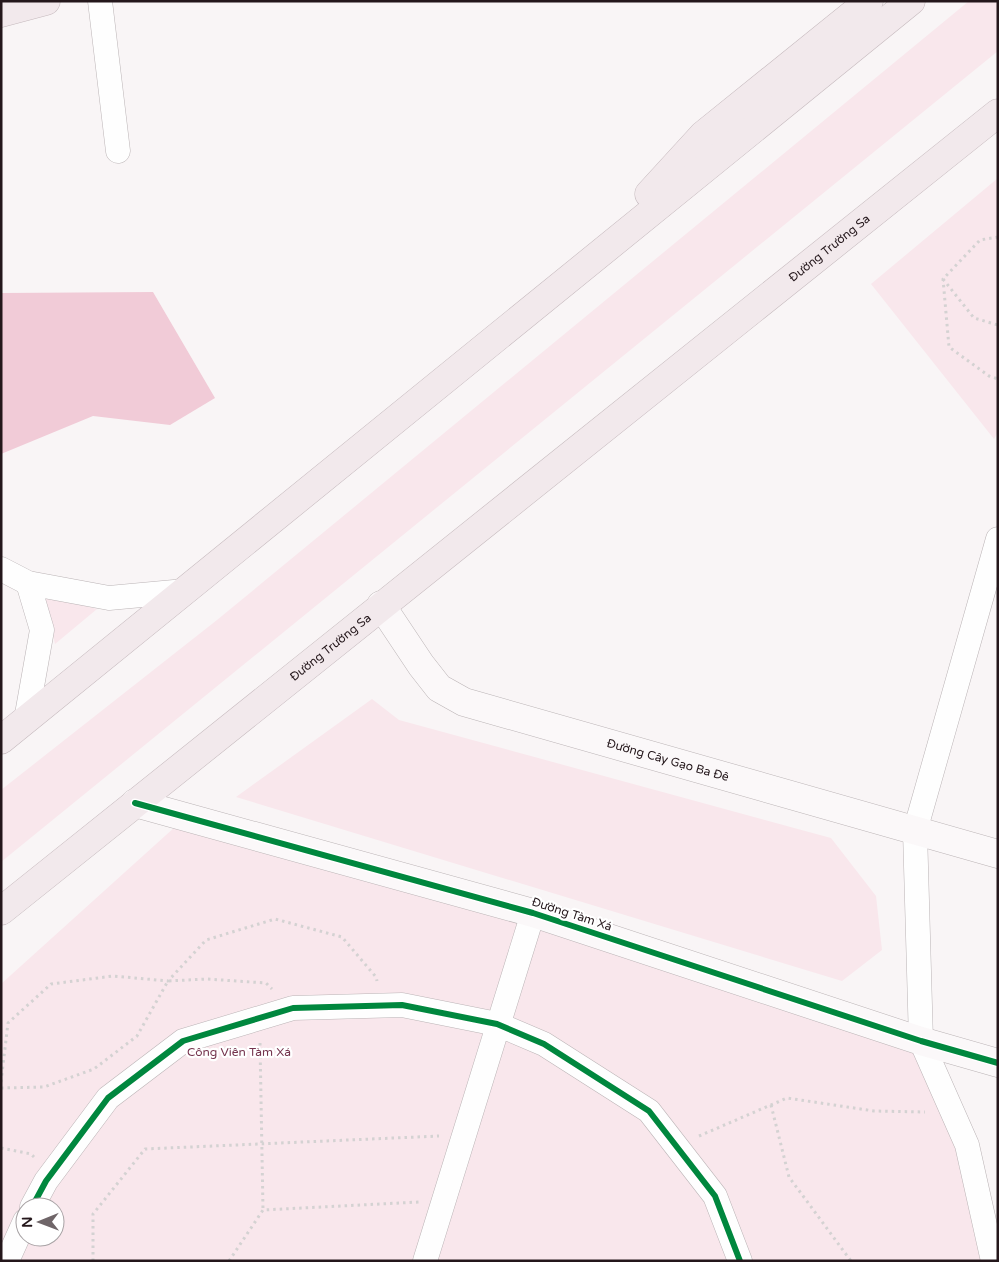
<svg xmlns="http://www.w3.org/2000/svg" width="999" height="1262" viewBox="0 0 999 1262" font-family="'Varela Round',sans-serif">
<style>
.green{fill:#f9e7ec;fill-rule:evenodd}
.water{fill:#f1cbd7}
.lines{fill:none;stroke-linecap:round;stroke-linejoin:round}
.street-casing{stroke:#bbb4b6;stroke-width:25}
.secondary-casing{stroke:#bbb4b6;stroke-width:29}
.highway-casing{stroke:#c5b9bd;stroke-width:29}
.path{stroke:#d4d2d2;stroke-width:3;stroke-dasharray:2.5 4;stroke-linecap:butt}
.street{stroke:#fefefe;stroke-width:24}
.secondary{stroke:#fbf8f9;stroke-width:28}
.highway{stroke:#f2e9ec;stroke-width:28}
.cycleway-casing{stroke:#fff;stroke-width:9}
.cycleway{stroke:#00873e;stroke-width:6}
.labels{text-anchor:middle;stroke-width:4.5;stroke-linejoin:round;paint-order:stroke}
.street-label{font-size:12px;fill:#24171b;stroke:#fff}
.park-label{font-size:12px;fill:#74334d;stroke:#fff}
</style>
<rect width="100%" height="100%" fill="#f9f5f6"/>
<path class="green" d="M969,1H998V51L1,862V790L217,620Z
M998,178V432L994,439L871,284Z
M43,595L97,609L55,644Z
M372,699L399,720L831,838L876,896L882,950L842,981L236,797Z
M186,817L921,1041L967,1145L992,1261H1V984ZM25,1207H55V1237H25Z"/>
<path class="water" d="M153,292L215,398L170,425L93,416L1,454V293Z"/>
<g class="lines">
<g class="street-casing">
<path id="street" d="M100,1L118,151
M1,569L28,583L109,598L185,591
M26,720L42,630L28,583
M32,1207L46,1181L108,1098L183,1041L293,1008L402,1005L497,1024L544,1044L649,1111L715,1196L740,1261
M7,1261L25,1221
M425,1261L533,913
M993,1261L967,1145L921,1041L915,831L998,539"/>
</g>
<g class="secondary-casing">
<g id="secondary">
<path id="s1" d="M381,605L421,665L439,688L464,702L998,854"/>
<path d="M135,803L533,913L921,1041L998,1063"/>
</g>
</g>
<g class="highway-casing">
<g id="highway">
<path d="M1,13L46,1"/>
<path d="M649,194L703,135L869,1"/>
<path d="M1,740L911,1"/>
<path id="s2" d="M1,911L998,113"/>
</g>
</g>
<path class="path" d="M998,237L980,240L943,279L949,347L989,376L998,379
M943,279L974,318L998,325
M260,1043L263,1210
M1,1082L8,1023L51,984L113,976L168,981L206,940L275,919L342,937L376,977L377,981
M1,1088L44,1087L94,1069L137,1036L168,981L207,979L266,983L272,989
M771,1105L789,1177L851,1261
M699,1136L787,1098L874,1111L925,1112
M1,1148L31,1154L34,1157
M93,1261V1214L145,1149L439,1136
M229,1261L263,1210L419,1202"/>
<use href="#street" class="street"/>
<use href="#secondary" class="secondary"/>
<use href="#highway" class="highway"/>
<g class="cycleway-casing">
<path id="cycleway" d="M135,803L533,913L921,1041L998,1063
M32,1207L46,1181L108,1098L183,1041L293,1008L402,1005L497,1024L544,1044L649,1111L715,1196L740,1261"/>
</g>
<use href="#cycleway" class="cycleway"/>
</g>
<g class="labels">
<g class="street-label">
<text dy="4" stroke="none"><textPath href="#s2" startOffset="1061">Đường Trường Sa</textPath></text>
<text dy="4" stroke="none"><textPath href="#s2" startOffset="422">Đường Trường Sa</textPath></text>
<text dy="4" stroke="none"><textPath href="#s1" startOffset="342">Đường Cây Gạo Ba Đê</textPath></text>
<text transform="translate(572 914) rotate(18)" y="4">Đường Tàm Xá</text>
</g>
<g class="park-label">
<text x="239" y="1056">Công Viên Tàm Xá</text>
</g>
</g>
<rect width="999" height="1262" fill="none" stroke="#24171b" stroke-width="5"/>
<g transform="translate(40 1222) rotate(269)"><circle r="24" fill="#ffffff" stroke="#a7a2a4"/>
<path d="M0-4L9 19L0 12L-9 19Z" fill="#6f6568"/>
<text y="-8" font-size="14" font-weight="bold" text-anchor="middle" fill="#24171b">N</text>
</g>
</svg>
